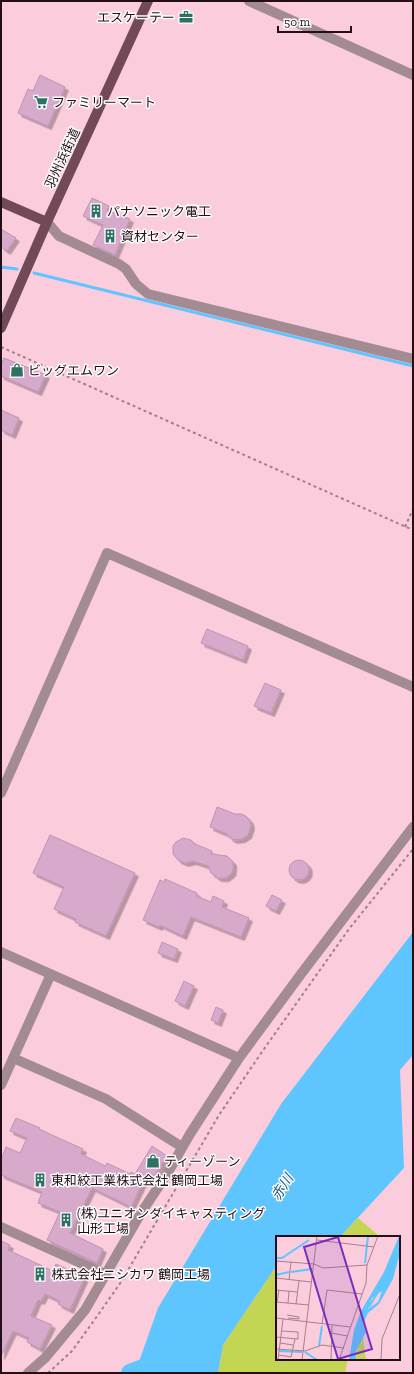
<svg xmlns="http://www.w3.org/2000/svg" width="414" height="1374" viewBox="0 0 414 1374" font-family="'Zilla Slab','Noto Sans JP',serif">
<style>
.green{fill:#c4d553}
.water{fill:#5ec5ff}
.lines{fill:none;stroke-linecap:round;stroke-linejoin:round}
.stream{stroke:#5ec5ff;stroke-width:3}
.river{stroke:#5ec5ff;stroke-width:18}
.building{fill:#d7aacb;stroke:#be92b3;filter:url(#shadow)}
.path{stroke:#a27f8b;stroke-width:2;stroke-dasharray:3 3;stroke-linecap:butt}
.minor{stroke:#a38b93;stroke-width:10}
.major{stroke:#724958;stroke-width:10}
.labels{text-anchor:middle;stroke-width:3;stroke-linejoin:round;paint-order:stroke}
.poi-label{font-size:13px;fill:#230f17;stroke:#fcfcfc;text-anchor:start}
.street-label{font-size:13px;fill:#230f17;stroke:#fcfcfc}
.water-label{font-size:14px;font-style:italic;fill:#265c7a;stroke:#fcfcfc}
.inset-river{fill:none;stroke:#5ec5ff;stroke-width:2}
.inset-road{fill:none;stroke:#a5818d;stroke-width:1}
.view{fill:#7b2cbf;fill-opacity:0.15;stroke:#7b2cbf;stroke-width:2}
.inset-edge{fill:none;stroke:#230f17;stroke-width:2}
</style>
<defs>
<filter id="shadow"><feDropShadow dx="3.5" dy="3.5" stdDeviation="0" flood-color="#0004"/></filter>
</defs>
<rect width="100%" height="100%" fill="#fbcddc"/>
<path class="green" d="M358,1218L377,1234V1237H340Z
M277,1265V1359H348L345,1373H218L223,1345Z"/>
<path class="water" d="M413,932V1055L400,1070L404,1168L340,1237H277V1265L223,1345L218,1373H135L158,1308L281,1104Z"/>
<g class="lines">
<path class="stream" d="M1,267L17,269
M34,273L413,366"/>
<path class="river" d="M130,1373L159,1362"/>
</g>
<path class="building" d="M40,75L65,87L48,126L18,113L28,89L33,91Z
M92,198L109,206L107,210L130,219L115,255L93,245L103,225L83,216Z
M1,229L16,238L7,251L1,247Z
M4,358L46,375L38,392L1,376V365Z
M1,410L19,418L12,435L1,430Z
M207,629L248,646L243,660L201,643Z
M265,683L281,690L271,713L254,706Z
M217,807L235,814H242L247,817L250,821L251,826L248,835L242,839L234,840L230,838L227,834L210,827Z
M50,835L135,873L106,936L75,922L76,919L54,909L64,887L33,873Z
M183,838L191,840L195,844L212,851L211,854L227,856L233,862V869L232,873L226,878H218L211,873L208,866L193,861L185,863L178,860L173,854V846L176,842Z
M289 870a10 10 0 1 1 20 0a10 10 0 1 1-20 0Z
M165,879L197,893L196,896L211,902L213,896L224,901L222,907L249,918L241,937L191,917L183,936L160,925L159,927L143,920L160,880L164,882Z
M272,895L282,900L276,911L266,906Z
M162,942L178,949L174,959L158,953Z
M184,981L194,986L185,1006L175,1001Z
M216,1007L223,1010L218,1023L211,1020Z
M16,1118L40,1128L39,1129L83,1149L81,1154L105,1166L107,1163L130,1174L131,1172L135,1174L152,1146L167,1156L154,1176L148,1172L131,1207L92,1188L70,1233L103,1249L97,1263L47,1240L60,1212L38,1203L42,1192L1,1175V1160L6,1147L20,1153L27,1138L10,1131Z
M1,1241L10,1245L8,1250L53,1271L56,1264L85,1277L70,1310L58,1304L60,1301L45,1294L41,1301L38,1300L31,1316L52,1325L40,1349L27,1342L29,1338L13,1331L1,1356Z"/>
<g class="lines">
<path class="path" d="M1,347L413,530
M405,527L413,509
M48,1373L72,1351L93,1322L121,1282L219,1115L264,1049L349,929L413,849"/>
<path class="minor" d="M249,1L413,75
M47,222L59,236L119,264L126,269L136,284L148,294L413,359
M1,793L107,553L413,687
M1,952L239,1058
M13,1058L106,1099L182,1147
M1,1085L51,974
M1,1227L105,1274
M28,1373L45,1358L85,1310L141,1213L167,1174L190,1134L239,1058L301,974L413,827"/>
<path class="major" d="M1,202L47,222
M1,328L47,222L148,1"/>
</g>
<defs>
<g id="office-bare" transform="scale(1.08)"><path d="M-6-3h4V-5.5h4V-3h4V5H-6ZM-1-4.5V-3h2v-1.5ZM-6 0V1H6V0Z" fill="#2e7162" stroke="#fcfcfc" stroke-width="2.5" paint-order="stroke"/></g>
<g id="supermarket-bare" transform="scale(1.08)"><path d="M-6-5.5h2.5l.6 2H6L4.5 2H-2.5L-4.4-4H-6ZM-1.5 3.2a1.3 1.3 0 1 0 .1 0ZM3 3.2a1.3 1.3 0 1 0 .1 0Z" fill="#2e7162" stroke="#fcfcfc" stroke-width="2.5" paint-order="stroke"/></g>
<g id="building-bare" transform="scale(1.08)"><path d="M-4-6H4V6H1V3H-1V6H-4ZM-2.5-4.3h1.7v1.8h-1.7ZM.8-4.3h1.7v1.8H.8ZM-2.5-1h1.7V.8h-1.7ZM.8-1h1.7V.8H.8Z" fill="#2e7162" stroke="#fcfcfc" stroke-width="2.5" paint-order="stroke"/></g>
<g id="shop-bare" transform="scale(1.08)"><path d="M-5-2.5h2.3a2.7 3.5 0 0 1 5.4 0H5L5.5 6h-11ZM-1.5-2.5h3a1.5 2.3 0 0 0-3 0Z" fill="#2e7162" stroke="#fcfcfc" stroke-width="2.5" paint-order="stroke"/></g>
</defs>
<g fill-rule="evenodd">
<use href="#office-bare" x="186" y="17"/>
<use href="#supermarket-bare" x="41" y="102"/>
<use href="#building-bare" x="96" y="211"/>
<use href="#building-bare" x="110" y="236"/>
<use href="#shop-bare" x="17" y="370"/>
<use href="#shop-bare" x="153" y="1161"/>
<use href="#building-bare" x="40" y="1180"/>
<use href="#building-bare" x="66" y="1220"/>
<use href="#building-bare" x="40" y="1274"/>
</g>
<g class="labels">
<g class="poi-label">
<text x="175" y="22" text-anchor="end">エスケーテー</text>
<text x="52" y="107">ファミリーマート</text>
<text x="107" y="216">パナソニック電工</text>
<text x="121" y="241">資材センター</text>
<text x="28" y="375">ビッグエムワン</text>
<text x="164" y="1166">ティーゾーン</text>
<text x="51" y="1185">東和絞工業株式会社 鶴岡工場</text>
<text x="77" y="1218">(株)ユニオンダイキャスティング<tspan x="77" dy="15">山形工場</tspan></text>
<text x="51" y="1279">株式会社ニシカワ 鶴岡工場</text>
</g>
<g class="street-label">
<text transform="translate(62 158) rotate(-65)" y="5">羽州浜街道</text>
</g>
<g class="water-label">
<text transform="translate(282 1187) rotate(-58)" y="5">赤川</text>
</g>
</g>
<g transform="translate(276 1236)">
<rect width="124" height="124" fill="#fbcddc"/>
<path d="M87,101L90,124H80L82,107Z" fill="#c4d553"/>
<path d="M123,0L124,17L117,43L103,68L92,77L87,88L90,96L80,115V124H73L78,94L85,75L108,36ZM106,55L102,66L92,73L96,62Z" fill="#5ec5ff" fill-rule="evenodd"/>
<path class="inset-river" d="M0,22H6L33,4M89,27L92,0M15,36L36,33M0,39L13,36M93,71L102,56M43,110L46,90M3,115L26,116M29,116L41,124"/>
<path class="inset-road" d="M41,4L98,11M0,25L38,28M38,28L47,32L91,29M0,42L35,46M13,44L15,26M0,54L21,56M0,66L33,69M1,66L3,54M12,67L13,55M20,68L23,45M11,79L23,81V83L12,82M0,82L74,91M46,88L51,54L86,58M55,97L71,100M0,101L22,103V96L6,95M4,107L17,109M0,113L29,115L46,109L68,112M3,119L15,121L19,103M2,124L7,83M26,124L41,0M55,124L56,89M63,124L90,47L91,29L102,0M105,124L106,103L124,58"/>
<path class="view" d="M62,1L96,113L62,123L28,11Z"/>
<rect width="124" height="124" class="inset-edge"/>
</g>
<rect width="414" height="1374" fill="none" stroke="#230f17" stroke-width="4"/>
<path d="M278 26v6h73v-6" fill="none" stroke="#230f17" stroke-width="2"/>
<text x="284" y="26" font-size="12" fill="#230f17" stroke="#fcfcfc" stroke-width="3" paint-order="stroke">50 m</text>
</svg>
